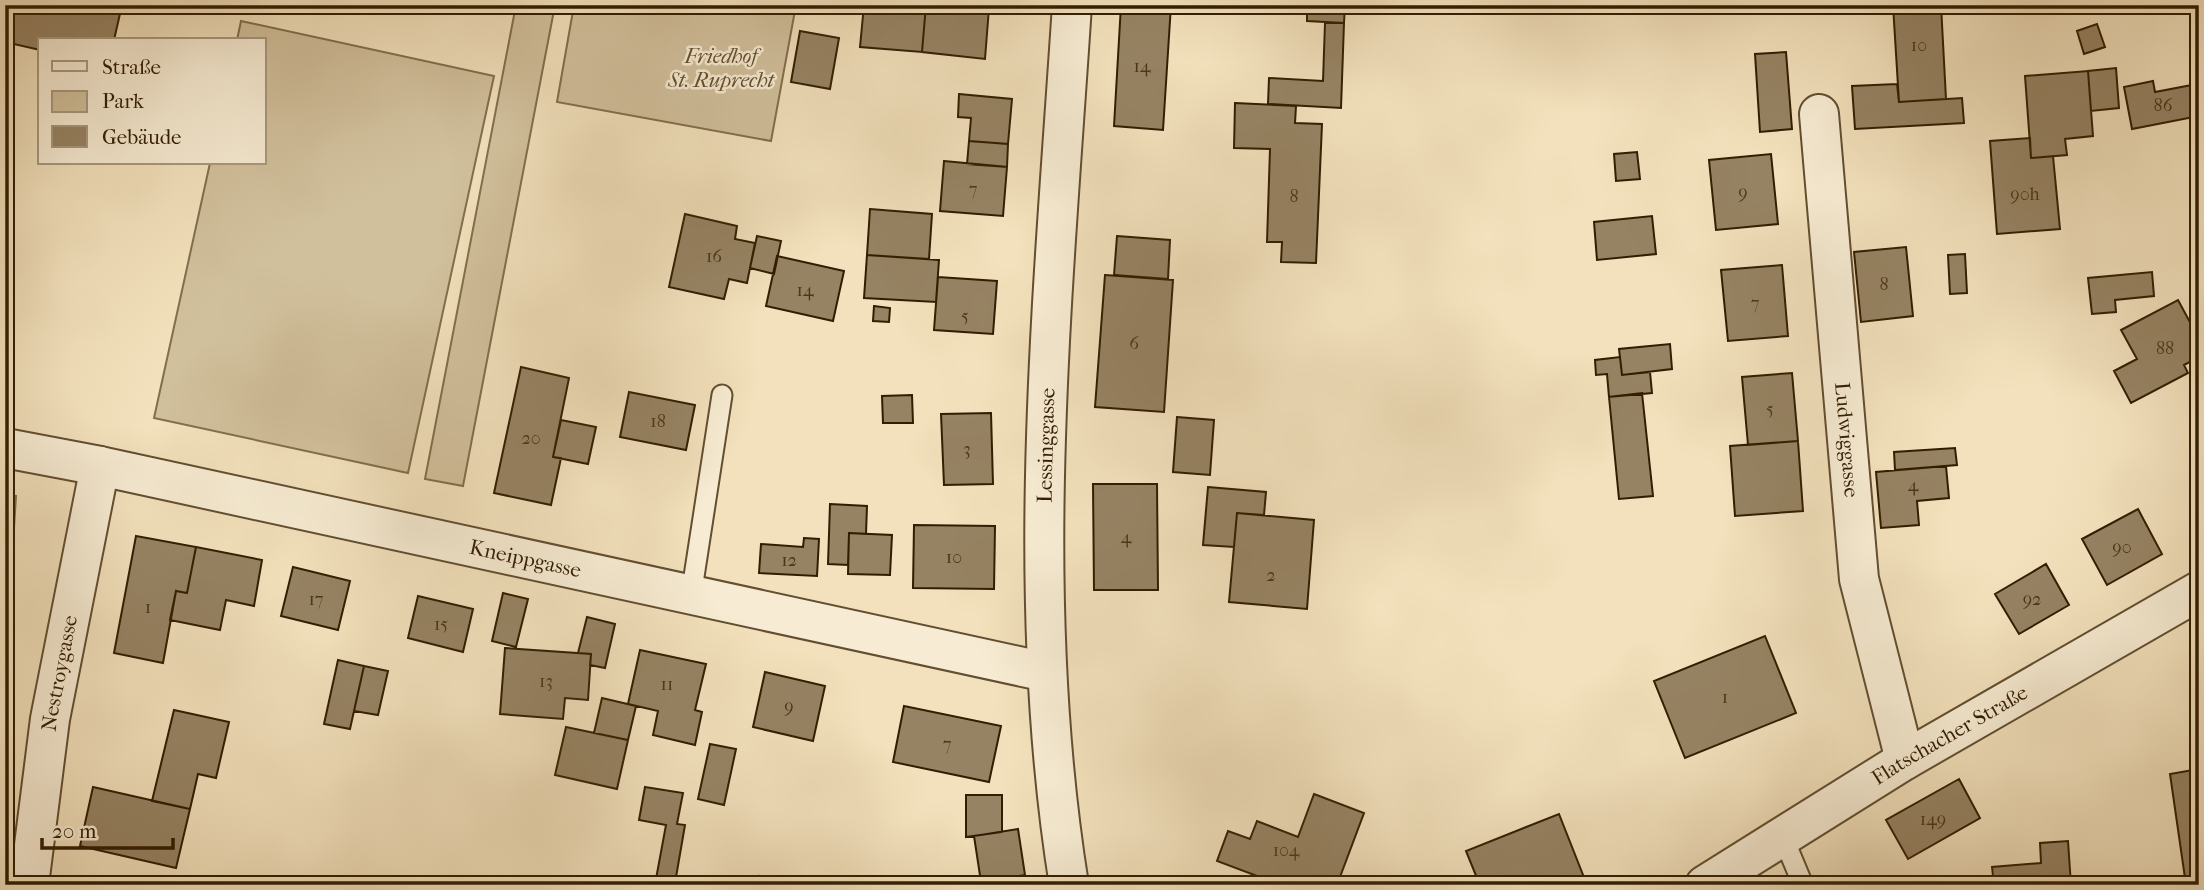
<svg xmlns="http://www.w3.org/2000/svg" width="2204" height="890" viewBox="0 0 2204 890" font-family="'IM FELL French Canon',serif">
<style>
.green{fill:#d1c09c;stroke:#826e4f;stroke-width:2}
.building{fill:#968363;stroke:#321d02;stroke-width:2}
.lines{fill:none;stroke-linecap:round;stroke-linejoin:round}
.service-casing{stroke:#624e30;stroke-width:23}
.minor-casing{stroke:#624e30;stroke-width:42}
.tertiary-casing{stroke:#624e30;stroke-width:42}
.service{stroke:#f7ecd3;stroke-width:19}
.minor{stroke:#f7ecd3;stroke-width:38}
.tertiary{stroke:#f7ecd3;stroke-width:38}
.labels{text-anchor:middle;stroke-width:5;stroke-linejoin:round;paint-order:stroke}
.number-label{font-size:18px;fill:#4b361a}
.park-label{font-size:21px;font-style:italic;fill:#624e30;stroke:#f7ecd3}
.street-label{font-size:21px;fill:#321d02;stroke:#f7ecd3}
</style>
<rect width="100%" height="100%" fill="#f2e1bc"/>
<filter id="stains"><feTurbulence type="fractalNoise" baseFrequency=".00286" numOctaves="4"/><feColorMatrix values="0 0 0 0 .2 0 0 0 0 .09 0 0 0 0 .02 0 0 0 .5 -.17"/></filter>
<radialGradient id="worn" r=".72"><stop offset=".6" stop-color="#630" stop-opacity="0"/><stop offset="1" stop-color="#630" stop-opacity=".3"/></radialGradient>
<path class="green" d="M516,5H555L463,486L425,479Z
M574,5H796L771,141L557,102Z
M241,21L494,76L408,473L154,418L210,163H264V40H237Z
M5,495L16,496L5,671Z"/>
<path class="building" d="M5,5H122L114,40H40V50L5,42Z
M864,5H926L922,52L860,47Z
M926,5L989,8L985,59L922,52Z
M1121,5H1171L1163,130L1114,126Z
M1307,5H1345L1344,23L1307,21Z
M1893,5H1941L1946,99L1899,102Z
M1325,23H1344L1341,108L1268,104L1269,78L1323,81Z
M2097,24L2105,47L2084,54L2077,31Z
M800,31L839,38L830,89L791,82Z
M1786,52L1792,129L1760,132L1755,54Z
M2116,68L2119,108L2091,111L2088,71Z
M2088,71L2093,136L2065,139L2067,155L2031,158L2025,76Z
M2153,81L2155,92L2197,84L2199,116L2132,129L2124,87Z
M1897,84L1899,102L1962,98L1964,123L1855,129L1852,86Z
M959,94L1012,99L1008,144L969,141L971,118L958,117Z
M1235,103L1296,106L1295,123L1322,124L1316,263L1281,262L1282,242H1267L1270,149L1234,148Z
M2030,138L2031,158L2053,156L2060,229L1997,234L1990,141Z
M969,141L1008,144L1007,167L967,164Z
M1637,152L1640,179L1616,181L1614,154Z
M1771,154L1778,224L1716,230L1709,160Z
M944,161L1007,167L1003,216L940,211Z
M870,209L932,214L929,259L867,255Z
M685,214L737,226L735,239L755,243L747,283L729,279L724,299L669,287Z
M1652,216L1656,254L1597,260L1594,222Z
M757,236L781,241L774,274L750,268Z
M1117,236L1170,240L1168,279L1114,275Z
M1906,247L1913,316L1861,322L1854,252Z
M1965,254L1967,293L1950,294L1948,255Z
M867,255L939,260L936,302L864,298Z
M777,256L844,271L833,321L766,306Z
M1782,265L1788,336L1728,341L1721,270Z
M2152,272L2154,296L2115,300L2116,312L2092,314L2088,278Z
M1105,275L1173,280L1164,412L1095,407Z
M938,277L997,281L993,334L934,330Z
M2178,300L2199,339V357L2184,365L2188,373L2131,403L2114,371L2137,359L2121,330Z
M874,306L890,308L889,322L873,321Z
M1670,344L1672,369L1622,375L1619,349Z
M1620,357L1622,375L1650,372L1652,393L1609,397L1607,374L1596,375L1595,360Z
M521,367L569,378L553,457L561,458L551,505L494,493Z
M1792,373L1798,441L1748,445L1742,377Z
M629,392L695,405L686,450L620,437Z
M1642,393L1653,496L1619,499L1609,397Z
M912,395L913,423H883L882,396Z
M991,413L993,484L944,485L941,414Z
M1177,417L1214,420L1210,475L1173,472Z
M561,420L596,427L588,464L553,457Z
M1798,441L1803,511L1735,516L1730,446Z
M1955,448L1957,465L1895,470L1894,452Z
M1946,466L1949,498L1917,501L1919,525L1881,528L1876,472Z
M1093,484H1157L1158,590H1094Z
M1208,487L1266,492L1264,515L1237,513L1234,547L1203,545Z
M830,504L867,506L866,534L849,533L848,565L828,564Z
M2138,509L2162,554L2107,585L2082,539Z
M1237,513L1314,520L1307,609L1229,602Z
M914,525L995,526L994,589L913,588Z
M849,533L892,535L890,575L848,574Z
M136,536L196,547L187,593L176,591L163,663L114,653Z
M804,538L819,539L817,576L759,573L761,544L803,547Z
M196,547L262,560L254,606L226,600L220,630L170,620L176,591L187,593Z
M2046,564L2069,605L2019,634L1995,594Z
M293,567L350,581L338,630L281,616Z
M503,593L528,599L516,647L492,641Z
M418,596L473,609L463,652L408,638Z
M587,617L615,624L605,668L590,665L591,654L578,653Z
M1765,636L1796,713L1685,758L1654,681Z
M505,648L591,654L588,700L565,698L563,719L500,714Z
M640,650L706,664L695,710L702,712L695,745L653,735L658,711L628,704Z
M338,660L364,666L350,729L324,724Z
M364,666L388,671L378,715L354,711Z
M765,672L825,686L813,741L753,727Z
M602,698L636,706L628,740L594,733Z
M904,706L1001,726L989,782L893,762Z
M174,710L229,722L216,778L198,774L190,809L152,801Z
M566,727L628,740L617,789L555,775Z
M710,744L736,749L724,805L698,799Z
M2199,769V885H2186L2170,774Z
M1959,779L1980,818L1908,859L1886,820Z
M93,787L190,809L176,868L80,846Z
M645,787L683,793L677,824L685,825L675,883L656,879L666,825L639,820Z
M1314,794L1364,813L1340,877L1321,885H1281L1217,861L1228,831L1250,839L1257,821L1298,837Z
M966,795H1002V832L966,837Z
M1559,814L1587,885H1474L1479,883L1466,851Z
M1018,829L1025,875L981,882L974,836Z
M2068,841L2071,885H1994L1992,867L2041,863L2040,843Z
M759,876L761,885H735V881Z
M115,881L163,885H114Z"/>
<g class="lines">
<g class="service-casing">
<path id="service" d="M691,596L722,395
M1783,837L1803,885"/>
</g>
<g class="minor-casing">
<g id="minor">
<path id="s1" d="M1819,114L1859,579L1905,760"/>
<path id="s2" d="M5,448L100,466L1046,672"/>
<path id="s3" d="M29,885L50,719L100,466"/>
<path id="s4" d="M1069,885C1022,594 1053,297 1072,5"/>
</g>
</g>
<g class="tertiary-casing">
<g id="tertiary">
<path id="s5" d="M1705,885L1905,760L2199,591"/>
</g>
</g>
<use href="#service" class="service"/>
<use href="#minor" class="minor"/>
<use href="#tertiary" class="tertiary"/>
</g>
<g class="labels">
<g class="number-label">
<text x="1919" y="51">10</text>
<text x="1142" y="72">14</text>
<text x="2163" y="111">86</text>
<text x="973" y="195">7</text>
<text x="1743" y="198">9</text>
<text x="2025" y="200">90h</text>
<text x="1294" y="202">8</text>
<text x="714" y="262">16</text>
<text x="1884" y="290">8</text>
<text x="805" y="296">14</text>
<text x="1755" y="309">7</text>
<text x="965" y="322">5</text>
<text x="1134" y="349">6</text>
<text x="2165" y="354">88</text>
<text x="1770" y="415">5</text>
<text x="658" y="427">18</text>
<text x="531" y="444">20</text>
<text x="967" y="455">3</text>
<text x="1913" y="491">4</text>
<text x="1126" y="543">4</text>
<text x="2122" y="553">90</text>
<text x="954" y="563">10</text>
<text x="789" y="566">12</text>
<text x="1271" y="581">2</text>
<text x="316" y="605">17</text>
<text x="2032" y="605">92</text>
<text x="148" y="613">1</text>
<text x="441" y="630">15</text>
<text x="546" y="687">13</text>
<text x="667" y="690">11</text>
<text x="1725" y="703">1</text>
<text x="789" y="712">9</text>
<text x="947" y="750">7</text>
<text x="1933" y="825">149</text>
<text x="1286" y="856">104</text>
</g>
<g class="park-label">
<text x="721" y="63">Friedhof<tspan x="721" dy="24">St. Ruprecht</tspan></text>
</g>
<g class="street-label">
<text dy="7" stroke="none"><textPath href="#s1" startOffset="327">Ludwiggasse</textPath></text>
<text dy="7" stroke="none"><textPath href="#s4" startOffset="441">Lessinggasse</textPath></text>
<text dy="7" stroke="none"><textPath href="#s2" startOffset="532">Kneippgasse</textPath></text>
<text dy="7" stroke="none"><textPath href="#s3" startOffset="214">Nestroygasse</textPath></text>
<text dy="7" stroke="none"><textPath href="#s5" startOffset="287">Flatschacher Straße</textPath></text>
</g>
</g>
<rect width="2204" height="890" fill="none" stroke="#f2e1bc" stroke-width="28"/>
<rect x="7" y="7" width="2190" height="876" fill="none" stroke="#321d02" stroke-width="3.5"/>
<rect x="14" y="14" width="2176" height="862" fill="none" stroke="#321d02" stroke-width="2"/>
<rect x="38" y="38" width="228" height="126" fill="#f7ecd3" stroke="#a8997f" stroke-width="2"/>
<rect x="52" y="61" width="35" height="10" fill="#f7ecd3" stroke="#a8997f" stroke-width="2"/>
<text x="102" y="74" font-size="21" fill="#321d02">Straße</text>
<rect x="52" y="91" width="35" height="21" fill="#d1c09c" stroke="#a8997f" stroke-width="2"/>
<text x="102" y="108" font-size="21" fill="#321d02">Park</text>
<rect x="52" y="126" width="35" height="21" fill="#968363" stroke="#a8997f" stroke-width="2"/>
<text x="102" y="144" font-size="21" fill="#321d02">Gebäude</text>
<path d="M42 838v10h131v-10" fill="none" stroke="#321d02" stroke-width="3.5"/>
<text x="52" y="838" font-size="21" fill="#321d02" stroke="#f7ecd3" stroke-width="5" paint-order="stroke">20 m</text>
<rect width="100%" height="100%" filter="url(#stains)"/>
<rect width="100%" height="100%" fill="url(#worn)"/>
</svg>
